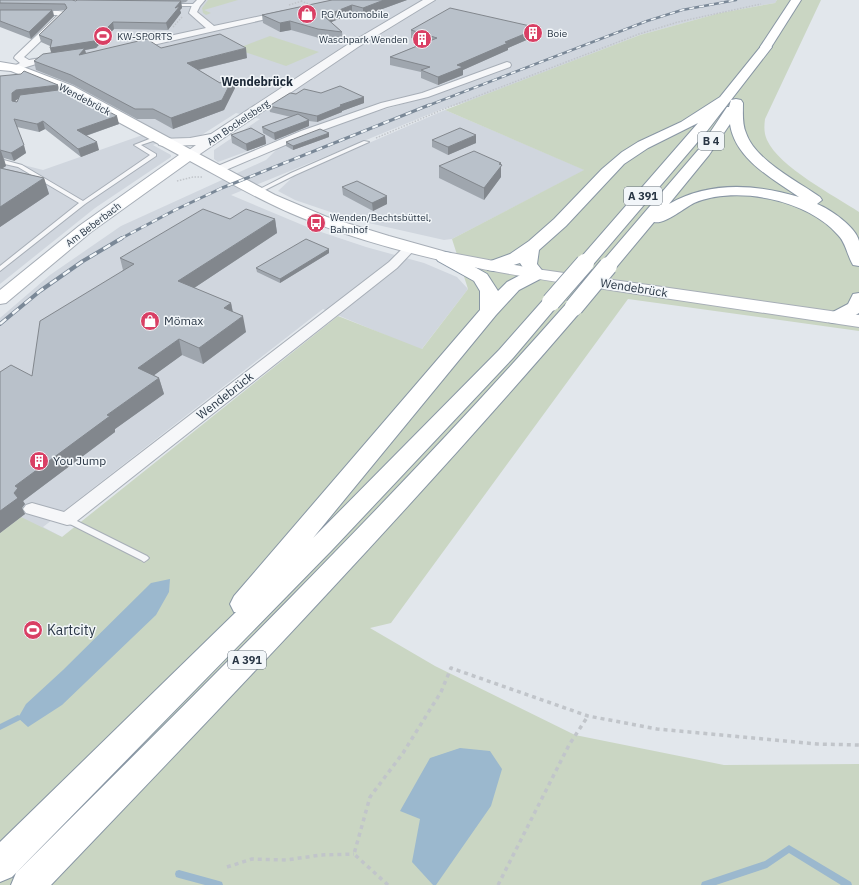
<svg xmlns="http://www.w3.org/2000/svg" width="859" height="885" viewBox="0 0 859 885" font-family="'IBM Plex Sans',sans-serif">
<style>
.built{fill:#d0d6de}
.green{fill:#cad6c3}
.water{fill:#9bb8ce}
.lines{fill:none;stroke-linecap:round;stroke-linejoin:round}
.stream{fill:#9bb8ce;fill-rule:evenodd}
.service-casing{stroke:#a7aeb7;stroke-width:2}
.minor-casing{stroke:#a7aeb7;stroke-width:2}
.tertiary-casing{stroke:#a7aeb7;stroke-width:2}
.secondary-casing{stroke:#a7aeb7;stroke-width:2}
.trunk-casing{stroke:#8896a4;stroke-width:2}
.motorway-casing{stroke:#8896a4;stroke-width:2}
.path-far1{stroke:#c1c5ca;stroke-width:1.5;stroke-dasharray:1.5 1.5;stroke-linecap:butt}
.path{stroke:#c1c5ca;stroke-width:3.5;stroke-dasharray:4 4;stroke-linecap:butt}
.service{fill:#f6f7f9;fill-rule:evenodd}
.minor{fill:#f6f7f9;fill-rule:evenodd}
.tertiary{fill:#f6f7f9;fill-rule:evenodd}
.secondary{fill:#fff;fill-rule:evenodd}
.trunk{fill:#fff;fill-rule:evenodd}
.motorway{fill:#fff;fill-rule:evenodd}
.rail-far2-casing{stroke:#7a8897;stroke-width:2.5}
.rail-far1-casing{stroke:#7a8897;stroke-width:3}
.rail-casing{stroke:#7a8897;stroke-width:4}
.rail-far2{stroke:#f2f6f9;stroke-width:1.5;stroke-dasharray:5;stroke-linecap:butt}
.rail-far1{stroke:#f2f6f9;stroke-width:2;stroke-dasharray:6;stroke-linecap:butt}
.rail{stroke:#f2f6f9;stroke-width:2.5;stroke-dasharray:8;stroke-linecap:butt}
.motorway-bridge-casing{stroke:#8896a4;stroke-width:20;stroke-linecap:butt}
.motorway-bridge{stroke:#fff;stroke-width:18}
.wall{fill:#9fa6ae;fill-rule:evenodd}
.shaded-wall{fill:#82878d}
.building{fill:#b9c1ca;stroke:#82878d}
.labels{text-anchor:middle;stroke-width:3;stroke-linejoin:round;paint-order:stroke}
.far-poi-label{font-size:10px;fill:#293645;stroke:#f2f6f9;text-anchor:start}
.far-street-label{font-size:10px;fill:#293645;stroke:#f2f6f9}
.shield{fill:#f2f6f9;stroke:#65707b;stroke-width:1}
.shield-label{font-size:11px;font-weight:bold;fill:#293645}
.far-quarter-label{font-size:12px;font-weight:bold;fill:#1b2736;stroke:#f2f6f9}
.street-label{font-size:12px;fill:#293645;stroke:#f2f6f9}
.poi-label{font-size:12px;fill:#293645;stroke:#f2f6f9;text-anchor:start}
.near-poi-label{font-size:14px;fill:#293645;stroke:#f2f6f9;text-anchor:start}
</style>
<rect width="100%" height="100%" fill="#e2e7ec"/>
<path class="built" d="M126,0H777L775,3L720,13L640,35L473,100L442,109L231,195L312,229L366,247L424,263L457,277L468,289L421,350L323,309L43,527L62,537L0,690V318L50,275L121,226L266,160L278,148L327,126L420,99L400,98L374,105L218,162L214,159V150L260,119L236,113L200,136L191,139H169L153,145L171,155V157L95,208L0,284V159L43,170L154,131L17,64L32,58L70,54Z
M445,110L585,170L452,239L444,240L351,219L295,200L278,191L295,175Z"/>
<path class="green" d="M208,0H238L204,10L211,13L206,15L203,13L202,8Z
M777,0H821L765,119C764,127 764,133 767,140C779,167 835,196 859,212V331L628,299L391,623L370,628L435,666L575,735L724,765L859,764V885H0V533L21,517L62,537L338,316L422,349L468,289L452,239L584,170L445,110L640,35L720,13L775,3Z
M270,36L319,52L286,66L236,49Z"/>
<path class="water" d="M170,579L169,592L156,615L62,705L28,727L18,718L26,704L63,670L151,583Z
M460,748L490,751L502,769L491,806L436,885H433L412,862L420,819L400,811L430,758Z"/>
<g class="lines">
<path class="stream" d="M18,715L20,716L21,718L20,720L0,730V724Z
M789,845L851,882L852,885H841L789,853L767,868L716,885H701L702,882L765,861Z
M179,870L219,881L222,882L223,885H205L179,878L176,877L175,874L176,871Z"/>
<g class="service-casing">
<path id="service" d="M171,4H196L198,5L196,6H172Z
M149,33L170,34L176,38L174,39L169,36L148,35Z
M157,136L160,138L159,139L141,145L156,154V156L85,204L0,271V266L79,203L18,167L0,163V159L22,165L83,201L150,155L134,145Z
M364,141L369,142L295,175L259,193L254,192L291,173Z
M67,516L147,556L149,558L147,560L144,562L141,560L64,521L63,519L64,517Z"/>
</g>
<g class="minor-casing">
<path id="minor" d="M197,0H205L200,6L197,12L214,26L284,11L288,13L284,15L131,50L128,49L127,47L128,45L206,28L189,13L192,5Z
M0,11H58L67,12V16L24,57L29,60L55,56L58,57L59,59L58,61L36,64L17,70H11L10,68L20,63L14,58L15,56L58,15H0Z
M507,62L510,63L511,65L510,67L428,97L387,107L309,135L221,172L217,173L212,170L213,168L301,131L381,103L422,93Z
M410,244L414,245L416,248L397,268L73,524L67,525L26,513L23,509L26,505L32,503L64,512L389,262L406,245Z"/>
</g>
<g class="tertiary-casing">
<path id="tertiary" d="M423,0H435L358,47L194,158H184L182,155L196,145L164,146L159,145L158,142L159,139L190,138L211,134L350,43Z"/>
</g>
<g class="secondary-casing">
<path id="secondary" d="M0,62L18,65L73,86L275,195L327,217L389,236L446,252L536,269L859,315V327C778,315 698,303 617,291C515,276 412,260 315,223C271,207 231,183 190,161L91,232L6,303L0,304V290L79,226L179,155L63,92L11,71L0,70Z"/>
</g>
<g class="trunk-casing">
<path id="trunk" d="M791,0H801L770,49H762L760,47Z"/>
</g>
<g class="motorway-casing">
<path id="motorway" d="M766,43L770,45L772,47L707,131L591,267L585,268L579,267L576,263L698,123L648,148L624,164L566,226L539,250L537,264L545,274L542,278L519,290L496,315L313,538L499,350L545,298L551,296L557,298L560,302L557,306L513,358L332,550L12,877L0,882V842L236,612H234L230,604L234,596L480,310V291L474,281L438,261L435,257L438,253L444,252L450,253L487,274L498,291L507,282L526,272L520,263L494,271L488,270L485,266L488,262L510,254L529,241L554,219L602,169L622,152L638,142L681,122L720,97L762,45Z
M736,99L741,100L743,103C743,113 742,124 746,133C755,160 797,181 820,197L822,200L817,204C830,209 856,227 859,241C859,248 859,258 859,266L853,265C847,255 846,243 838,235C808,200 737,185 694,203C684,208 664,225 654,222L614,270L608,271L602,270L599,266L602,262L699,149L727,107H729L731,100ZM730,124C735,159 773,179 799,197C756,184 709,181 669,204L709,155Z
M859,293V313C849,319 841,325 829,322L827,318L829,314L848,304L853,294Z
M574,301L581,303L583,307L581,311C411,509 231,697 51,885H11L16,873C203,686 392,501 567,303Z"/>
</g>
<path class="path-far1" d="M301,1L311,5
M289,5L302,1
M173,27L183,16
M376,138L444,109L639,34L678,22L761,4
M177,181L193,177H202"/>
<path class="path" d="M227,867L252,859L286,860L321,855L354,854
M388,885L354,854L370,797L403,753L441,692L451,668L588,716L657,729L817,744L859,745
M498,885L569,745L588,716"/>
<use href="#service" class="service"/>
<use href="#minor" class="minor"/>
<use href="#tertiary" class="tertiary"/>
<use href="#secondary" class="secondary"/>
<use href="#trunk" class="trunk"/>
<use href="#motorway" class="motorway"/>
<g class="rail-far2-casing">
<path id="rail-far2" d="M427,106L647,21L682,10L736,0"/>
</g>
<g class="rail-far1-casing">
<path id="rail-far1" d="M120,239L175,210L222,188L429,105"/>
</g>
<g class="rail-casing">
<path id="rail" d="M0,324L40,291L83,261L122,238"/>
</g>
<use href="#rail-far2" class="rail-far2"/>
<use href="#rail-far1" class="rail-far1"/>
<use href="#rail" class="rail"/>
<g class="motorway-bridge-casing">
<path id="motorway-bridge" d="M551,302L585,263
M574,307L608,266"/>
</g>
<use href="#motorway-bridge" class="motorway-bridge"/>
</g>
<path class="wall" d="M0,0L76,1L77,0H188L186,2L181,3L182,8L180,10L181,13L168,30L114,29L96,48L85,50L86,53L161,48L247,58L199,70L220,83L233,78L235,88L224,110L173,129L155,119H137L74,85L36,70L34,61L51,53L50,46L41,42L39,35L65,10H53L54,16L31,39L0,27Z
M332,0H407L363,16L352,13L331,22L342,32L343,41L319,38L291,30L280,32L263,23L262,15Z
M539,28L538,35L508,48V50L463,70V75L438,85L421,78V72L390,65V57L426,42L411,38V30Z
M0,76L59,90L119,124L86,136L99,150L81,157L45,129L39,132L17,127L26,153L14,161L4,158L6,166L2,168L44,178L49,194L0,227ZM19,98L17,102L15,101Z
M321,93L364,97V103L342,111V112L317,122L309,121V126L275,140L263,133L262,127L291,117L270,112L269,106L296,94Z
M231,135L265,136L266,144L247,151L232,143Z
M329,137L293,150L286,146V142Z
M432,140L476,143L448,155L432,147Z
M501,163V177L484,200L439,178V166Z
M342,187L387,204L373,211L343,195Z
M230,219H275L277,233L194,288L231,303L233,312L246,332L203,364L182,355L154,375L159,378L164,394L115,429V432L23,501L25,504L22,508L25,514L0,533L32,376L123,270L120,258Z
M329,249V253L280,283L257,272L256,268Z"/>
<path class="shaded-wall" d="M384,0H407L363,16V8Z
M181,1L182,8L180,10L181,13L168,30L166,23L175,8Z
M352,5V13L325,25L324,16Z
M52,10L54,16L31,39L29,32Z
M290,21L291,30L280,32V23Z
M113,22L114,29L96,48L85,50L87,58L52,55L50,48Z
M539,28L538,35L508,48V50L463,70V75L438,85V77L457,65L505,42Z
M246,48L247,58L189,72L187,63Z
M233,78L235,88L224,110L173,129L171,118Z
M58,85L60,92L19,98L15,101V108L12,101V93L16,90Z
M364,97V103L342,111V112L317,122V116L340,105Z
M117,116L119,124L79,138L77,130Z
M309,120V126L275,140L274,133Z
M43,121L45,129L39,132L37,124Z
M329,133V137L293,150V146Z
M476,135V143L448,155V147Z
M265,136L266,144L247,151L246,144Z
M97,142L99,150L81,157L78,149Z
M24,145L26,153L14,161L11,153Z
M0,151H1L6,166L0,170Z
M501,163V177L484,200V188L499,164Z
M44,178L49,194L0,227V207Z
M387,196V204L373,211L372,203Z
M275,219L277,233L182,296L178,281Z
M329,249V253L280,283V279Z
M231,303L234,319L224,308Z
M243,316L246,332L203,364L199,348Z
M179,339L182,355L142,384L138,368Z
M159,378L164,394L115,429V432L23,501L25,504L22,508L25,514L0,533V511L14,493L15,486L107,415Z"/>
<path class="building" d="M0,0H72L76,1L77,0L181,1L175,8L180,6L166,23L113,22L94,41L50,48L52,40L39,35L67,8L65,4L0,3Z
M332,0H384L363,8L352,5L324,16L342,32L318,29L290,21L280,23L262,15Z
M450,8L539,28L505,42L508,43L457,65L463,67L438,77L421,70L430,67L390,57L437,38L411,30Z
M0,10H52L29,32L0,21Z
M220,34L246,48L187,63L220,83L233,78L222,100L171,118L153,109H135L71,75L34,61L43,54L85,48L79,55L147,39L161,48Z
M24,71L58,85L16,90L12,93V101L17,102L20,95L66,89L117,116L77,130L97,142L78,149L43,121L37,124L14,119L24,145L11,153L0,150V76L21,74Z
M340,86L364,97L340,105L342,106L317,116L269,106L290,93L296,94L304,89L321,93Z
M298,114L309,120L274,133L262,127Z
M251,128L265,136L246,144L231,135Z
M460,128L476,135L448,147L432,140Z
M320,129L329,133L293,146L286,142Z
M474,151L501,163L499,164L502,165L484,188L439,166Z
M0,168L44,178L0,207Z
M357,181L387,196L372,203L342,187Z
M203,209L230,219L246,209L275,219L178,281L231,303L224,308L243,316L199,348L179,339L138,368L159,378L107,415L110,416L15,486L18,488L14,493L18,498L0,511V372L11,365L32,376L40,321L134,264L120,258Z
M306,239L329,249L280,279L256,268Z"/>
<defs>
<g id="shop-disc" transform="scale(1)"><circle r="9.5" fill="#d93f64" stroke="#f2f6f9"/><path d="M-5-2.5h2.3a2.7 3.5 0 0 1 5.4 0H5L5.5 6h-11ZM-1.5-2.5h3a1.5 2.3 0 0 0-3 0Z" fill="#fff"/></g>
<g id="building-disc" transform="scale(1)"><circle r="9.5" fill="#d93f64" stroke="#f2f6f9"/><path d="M-4-6H4V6H1V3H-1V6H-4ZM-2.5-4.3h1.7v1.8h-1.7ZM.8-4.3h1.7v1.8H.8ZM-2.5-1h1.7V.8h-1.7ZM.8-1h1.7V.8H.8Z" fill="#fff"/></g>
<g id="stadium-disc" transform="scale(1)"><circle r="9.5" fill="#d93f64" stroke="#f2f6f9"/><path d="M0-5a6.5 5 0 1 0 0 10a6.5 5 0 1 0 0-10ZM-3.5-1.8h7v3.6h-7Z" fill="#fff"/></g>
<g id="bus-disc" transform="scale(1)"><circle r="9.5" fill="#d93f64" stroke="#f2f6f9"/><path d="M-5-6H5V4H4V6H2V4H-2V6H-4V4H-5ZM-3.5-4V0h7V-4ZM-3.5 1.2v1.5H-2V1.2ZM2 1.2v1.5H3.5V1.2Z" fill="#fff"/></g>
</defs>
<g fill-rule="evenodd">
<use href="#shop-disc" x="307" y="14"/>
<use href="#building-disc" x="533" y="33"/>
<use href="#stadium-disc" x="103" y="36"/>
<use href="#building-disc" x="422" y="39"/>
<use href="#bus-disc" x="316" y="223"/>
<use href="#shop-disc" x="150" y="321"/>
<use href="#building-disc" x="39" y="461"/>
<use href="#stadium-disc" x="33" y="630"/>
</g>
<g class="labels">
<g class="far-poi-label">
<text x="321" y="18">PG Automobile</text>
<text x="547" y="37">Boie</text>
<text x="117" y="40">KW-SPORTS</text>
<text x="408" y="43" text-anchor="end">Waschpark Wenden</text>
<text x="330" y="221">Wenden/Bechtsbüttel,<tspan x="330" dy="12">Bahnhof</tspan></text>
</g>
<g class="far-street-label">
<text transform="translate(85 99) rotate(28)" y="4">Wendebrück</text>
<text transform="translate(238 122) rotate(-34)" y="4">Am Bockelsberg</text>
<text transform="translate(93 224) rotate(-37)" y="4">Am Beberbach</text>
</g>
<g class="shield">
<rect x="698" y="132" width="26" height="18" rx="3"/>
<rect x="624" y="187" width="38" height="18" rx="3"/>
<rect x="228" y="651" width="38" height="18" rx="3"/>
</g>
<g class="shield-label">
<text x="711" y="145">B 4</text>
<text x="643" y="200">A 391</text>
<text x="247" y="664">A 391</text>
</g>
<g class="far-quarter-label">
<text x="257" y="86">Wendebrück</text>
</g>
<g class="street-label">
<text transform="translate(634 288) rotate(9)" y="4">Wendebrück</text>
<text transform="translate(225 396) rotate(-38)" y="4">Wendebrück</text>
</g>
<g class="poi-label">
<text x="164" y="325">Mömax</text>
<text x="53" y="465">You Jump</text>
</g>
<g class="near-poi-label">
<text x="47" y="635">Kartcity</text>
</g>
</g>
</svg>
